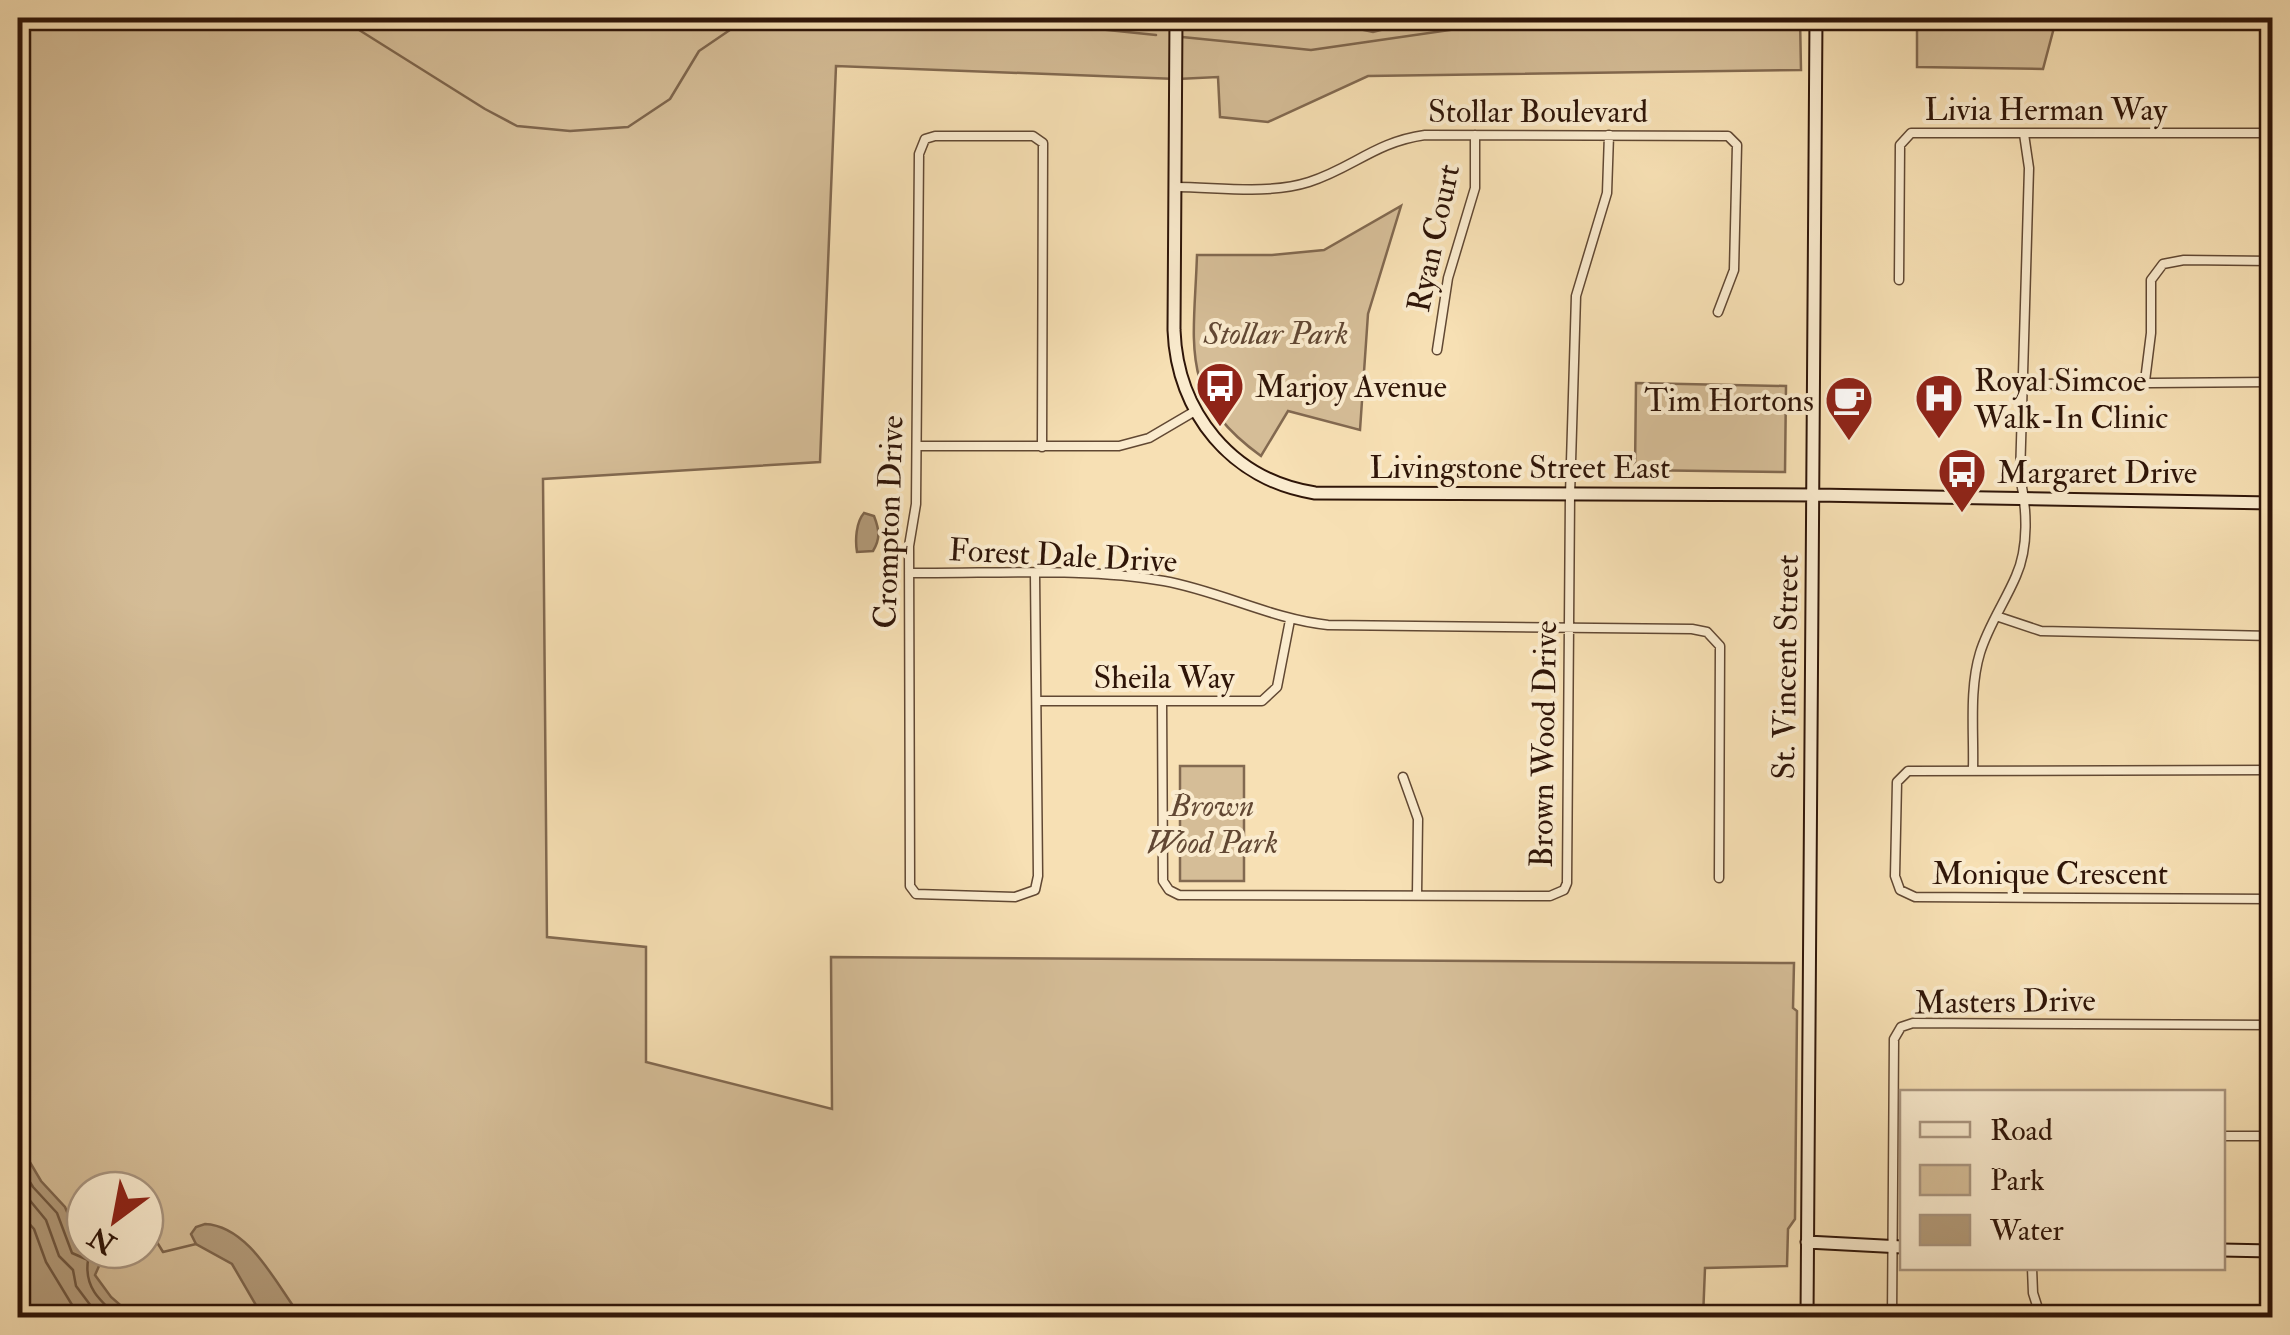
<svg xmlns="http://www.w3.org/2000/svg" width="2290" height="1335" viewBox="0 0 2290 1335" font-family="'IM FELL Double Pica',serif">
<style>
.green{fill:#d5bd97;stroke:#826950;stroke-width:2.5;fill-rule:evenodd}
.water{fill:#b39b7a;stroke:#7e654c;stroke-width:2.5}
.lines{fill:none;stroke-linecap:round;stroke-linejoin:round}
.shore{stroke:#715841;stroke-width:2.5}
.stream{stroke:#7e654c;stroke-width:2.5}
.street-casing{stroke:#614833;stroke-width:11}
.secondary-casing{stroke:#2f1508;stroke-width:15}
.street{stroke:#faebce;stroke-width:8}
.secondary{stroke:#faebce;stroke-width:11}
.labels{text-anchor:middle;stroke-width:8;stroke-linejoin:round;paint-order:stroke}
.street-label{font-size:32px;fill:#2f1508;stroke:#faebce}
.park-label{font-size:32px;font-style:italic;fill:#614733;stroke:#faebce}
.poi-label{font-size:32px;fill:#2f1508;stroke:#faebce;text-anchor:start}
</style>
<rect width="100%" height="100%" fill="#f7e0b4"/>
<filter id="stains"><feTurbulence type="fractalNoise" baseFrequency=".002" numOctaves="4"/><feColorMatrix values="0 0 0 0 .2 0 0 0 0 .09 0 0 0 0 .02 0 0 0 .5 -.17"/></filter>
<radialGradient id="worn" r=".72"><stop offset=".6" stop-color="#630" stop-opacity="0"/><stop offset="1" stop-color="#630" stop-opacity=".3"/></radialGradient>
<path class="green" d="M18,18H1307L1373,32L1428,18H1800L1801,70L1368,76L1268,122L1220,117L1218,77L1177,79L836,66L820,462L543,479L547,937L646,947V1062L832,1109L831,957L1794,963L1793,1008L1797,1011L1795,1219L1788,1229L1787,1266L1705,1268L1703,1318L18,1317ZM85,1190H145V1250H85Z
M1917,18H2052L2056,20L2043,69L1917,67Z
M1401,206L1368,314L1360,430L1288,411L1261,456C1178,396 1194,346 1197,255H1272L1324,250Z
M1636,383L1786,386L1785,472L1635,470Z
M1180,766H1244V881H1180Z"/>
<path class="water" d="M864,513L874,516C879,529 881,538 873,551L857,552C855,540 856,522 864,513Z
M18,1142L41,1181L65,1207L84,1252L124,1250L99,1266L95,1275L111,1297L134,1317H18Z
M205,1224C247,1226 273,1278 296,1310L294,1317H273L257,1307L232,1264L196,1244L191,1234L196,1227Z"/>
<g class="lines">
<path class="shore" d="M18,1163L33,1187L57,1213L72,1253L88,1260C84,1287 99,1300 119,1318
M18,1186L46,1220L59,1256L73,1270L76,1286L100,1318
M18,1211L34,1229L46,1262L80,1318"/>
<path class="stream" d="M340,18L485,109L517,126L570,131L628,127L670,99L699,51L746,19L756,18
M881,18L1030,22L1156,35
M1182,37L1311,50L1533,18
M152,1234L163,1252L196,1244"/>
<g class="street-casing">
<path id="street" d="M1175,187C1218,187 1268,195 1309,182C1353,168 1375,142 1425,135L1728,136L1737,145L1734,270L1718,312
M1899,280L1900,145L1911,133H2272
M1437,350L1448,278L1475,188V135
M2145,381L2151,333V280L2163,264L2184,260L2272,261
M2024,384L2272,382
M917,446H1119L1149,438L1195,411
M909,573C990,574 1085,567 1164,581C1220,591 1271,619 1328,625L1692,629L1707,632L1720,646L1719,878
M1035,574L1038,876L1035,890L1015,897L916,894L910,886L909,546L916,504L919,154L925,139L935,136H1033L1043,143L1042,447
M1996,616L2041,631L2272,636
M1037,701H1262L1277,687L1290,620
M1162,702L1163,881L1169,890L1179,895L1550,896L1564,890L1567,883L1570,495L1576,296L1607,193L1609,135
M1973,769C1974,732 1969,689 1980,653C1988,626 2005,602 2016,576C2029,547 2027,508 2020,477L2029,168L2024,134
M2272,770L1908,771L1897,782L1895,876L1900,890L1915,897L2272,899
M1403,777L1418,819L1417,894
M2222,1136H2272
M2032,1268L2033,1293L2041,1318
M1892,1318L1894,1039L1901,1027L1913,1023L2272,1025"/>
</g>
<g class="secondary-casing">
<path id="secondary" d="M1176,18L1174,330C1177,413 1232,480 1315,493L1815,495L2272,503
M1807,1242L1902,1247
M2222,1250L2272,1251
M1807,1318L1816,18"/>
</g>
<use href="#street" class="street"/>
<use href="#secondary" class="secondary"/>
</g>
<defs>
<g id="bus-pin" transform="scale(2.5)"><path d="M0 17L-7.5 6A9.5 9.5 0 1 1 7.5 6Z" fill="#8f2418" stroke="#faebce"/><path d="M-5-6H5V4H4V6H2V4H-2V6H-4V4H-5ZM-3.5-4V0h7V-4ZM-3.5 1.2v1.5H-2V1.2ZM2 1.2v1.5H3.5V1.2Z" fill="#fff"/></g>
<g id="hospital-pin" transform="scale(2.5)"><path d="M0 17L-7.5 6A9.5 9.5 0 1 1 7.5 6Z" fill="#8f2418" stroke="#faebce"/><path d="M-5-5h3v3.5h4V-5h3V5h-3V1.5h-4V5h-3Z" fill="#fff"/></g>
<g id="cafe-pin" transform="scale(2.5)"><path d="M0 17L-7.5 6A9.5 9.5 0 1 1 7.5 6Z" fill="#8f2418" stroke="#faebce"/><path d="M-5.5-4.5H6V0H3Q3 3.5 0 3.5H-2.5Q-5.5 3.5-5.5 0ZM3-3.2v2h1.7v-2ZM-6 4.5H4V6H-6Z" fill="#fff"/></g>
</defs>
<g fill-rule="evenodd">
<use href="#bus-pin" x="1220" y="386"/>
<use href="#hospital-pin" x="1939" y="398"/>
<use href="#cafe-pin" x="1849" y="400"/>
<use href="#bus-pin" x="1962" y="472"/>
</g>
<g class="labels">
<g class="street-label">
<text x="2046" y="120">Livia Herman Way</text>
<text x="1538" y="122">Stollar Boulevard</text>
<text transform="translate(1433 238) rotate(-78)" y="11">Ryan Court</text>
<text x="1520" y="478">Livingstone Street East</text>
<text transform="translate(888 522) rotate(-88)" y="11">Crompton Drive</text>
<text transform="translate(1063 555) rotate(3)" y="11">Forest Dale Drive</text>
<text transform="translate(1785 667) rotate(-89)" y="11">St. Vincent Street</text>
<text x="1164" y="688">Sheila Way</text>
<text transform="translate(1543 744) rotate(-89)" y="11">Brown Wood Drive</text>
<text x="2050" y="884">Monique Crescent</text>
<text transform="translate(2005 1001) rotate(-1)" y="11">Masters Drive</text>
</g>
<g class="park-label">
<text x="1276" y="344">Stollar Park</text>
<text x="1212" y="816">Brown<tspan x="1212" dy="37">Wood Park</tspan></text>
</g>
<g class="poi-label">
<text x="1974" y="391">Royal Simcoe<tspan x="1974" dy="37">Walk-In Clinic</tspan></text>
<text x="1255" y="397">Marjoy Avenue</text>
<text x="1814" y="411" text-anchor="end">Tim Hortons</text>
<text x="1997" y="483">Margaret Drive</text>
</g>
</g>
<rect width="2290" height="1335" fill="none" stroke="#f7e0b4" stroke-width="60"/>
<rect x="20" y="20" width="2250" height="1295" fill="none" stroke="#2f1508" stroke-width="5"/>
<rect x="30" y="30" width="2230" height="1275" fill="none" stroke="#2f1508" stroke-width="2.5"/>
<rect x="1900" y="1090" width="325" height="180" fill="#faebce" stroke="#a9957f" stroke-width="2.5"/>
<rect x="1920" y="1122" width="50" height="15" fill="#faebce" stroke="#a9957f" stroke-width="2.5"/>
<text x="1990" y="1140" font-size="30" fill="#2f1508">Road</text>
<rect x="1920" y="1165" width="50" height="30" fill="#d5bd97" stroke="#a9957f" stroke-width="2.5"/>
<text x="1990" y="1190" font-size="30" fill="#2f1508">Park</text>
<rect x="1920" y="1215" width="50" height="30" fill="#b39b7a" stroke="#a9957f" stroke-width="2.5"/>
<text x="1990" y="1240" font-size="30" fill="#2f1508">Water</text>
<g transform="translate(115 1220) rotate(212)"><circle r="48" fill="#faebce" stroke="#a9957f" stroke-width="2.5"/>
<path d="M0-8L18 38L0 25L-18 38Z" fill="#8f2418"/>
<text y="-15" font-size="28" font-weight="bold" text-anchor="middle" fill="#2f1508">N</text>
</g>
<rect width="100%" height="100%" filter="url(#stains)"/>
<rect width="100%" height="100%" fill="url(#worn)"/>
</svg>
